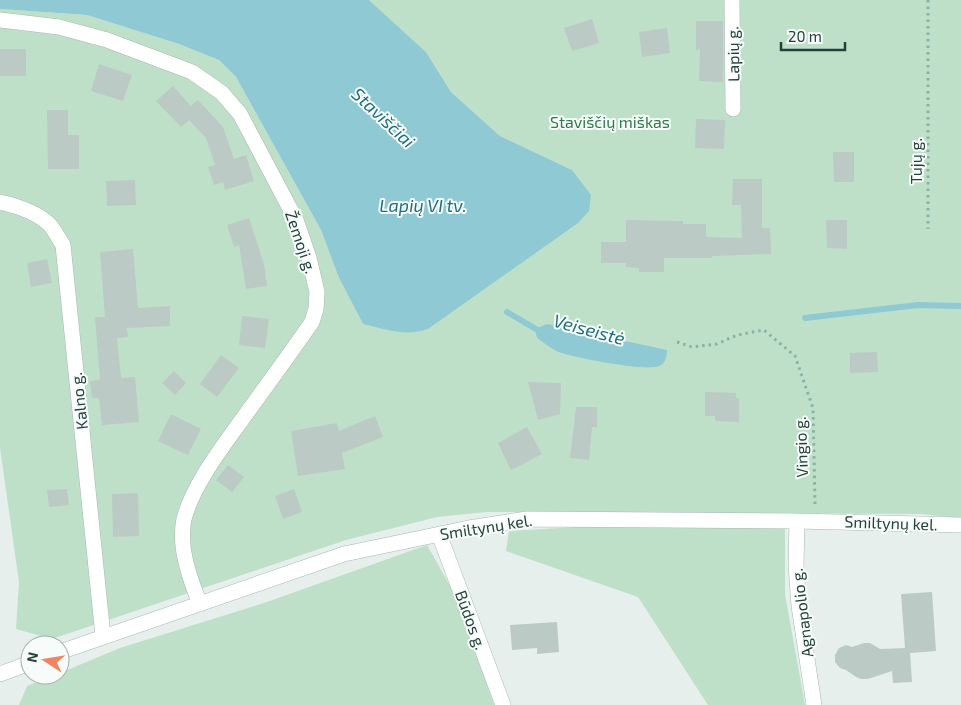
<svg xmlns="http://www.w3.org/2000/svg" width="961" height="705" viewBox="0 0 961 705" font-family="'Exo 2',sans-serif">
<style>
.green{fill:#bfe0c8}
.water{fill:#8ec9d4}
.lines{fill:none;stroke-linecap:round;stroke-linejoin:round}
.stream{stroke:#8ec9d4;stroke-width:6}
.building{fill:#bbcac4}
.minor-casing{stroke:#a8b8b2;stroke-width:16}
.path{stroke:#86b3a5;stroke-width:3;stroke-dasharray:2.5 4;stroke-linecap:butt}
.minor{stroke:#fff;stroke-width:15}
.labels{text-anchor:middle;stroke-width:4;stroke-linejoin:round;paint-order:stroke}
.street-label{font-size:16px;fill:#24423a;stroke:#f7fbf9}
.park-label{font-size:16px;fill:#2d7a4b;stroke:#f7fbf9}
.water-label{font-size:18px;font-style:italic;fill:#1c6f80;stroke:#f7fbf9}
</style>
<rect width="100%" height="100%" fill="#e6efeb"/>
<path class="green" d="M369,0H961V518L920,514L487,512L437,517L346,540L52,639L16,629L19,582L0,448V9L87,15L179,44L219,60L236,77L321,230L339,278L363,324L572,170L500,136L451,92L426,52Z
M785,525V594L805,705H708L638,597L506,551L509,531L592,526Z
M427,545L457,598L494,705H19L27,686L54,675H60V673L120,648L264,603Z"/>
<path class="water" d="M0,0H369L426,52L451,92L500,136L572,170L591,195L589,211L578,223L428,329C406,337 385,329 363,324L339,278L321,230L236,77L219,60L179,44L87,15L0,9Z
M547,324L565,327L598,339L630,342L667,350C667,357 665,364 659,366C646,372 570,357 556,351C549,347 543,342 537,338L535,329Z"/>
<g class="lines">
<path class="stream" d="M507,312L541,332
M805,318L918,305L961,306"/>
</g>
<path class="building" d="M592,19L599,43L572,51L564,28Z
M696,21H723V82L699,81L700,49L696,50Z
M667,28L670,53L642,57L639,32Z
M0,49H26V76H0Z
M99,64L132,75L123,101L91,91Z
M173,86L191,106L198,100L223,127L234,159L246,155L254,181L225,190L223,182L214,185L208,167L215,165L206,138L189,120L181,127L156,101Z
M47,110H68V135H79V169H48Z
M696,119L725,120L724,149L695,148Z
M833,152H854V182H834Z
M733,179H762V228H770L771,254L712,256V258H664V272H639V268L626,267V263H601V242H626V220L683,221V224H706V237L742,238L741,205H732Z
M135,180L136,205L107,206L106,181Z
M249,218L264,264L267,286L246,289L239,245L234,247L227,225Z
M826,220H847V249L827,248Z
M133,249L138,308L170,306V326L127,328L128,337L117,338L121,378L135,377L139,422L102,425L99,398H92L90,381L100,380L95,317H105L100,252Z
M47,259L52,283L31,287L27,263Z
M242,316L269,319L265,348L239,345Z
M877,352L878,372L850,373V353Z
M221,355L239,368L217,397L200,384Z
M174,371L186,383L175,395L162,383Z
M528,382L561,383L560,414L538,420Z
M705,392L736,393V398H739V422L715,421V416H705Z
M576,407H597V427H592L589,460L570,458Z
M171,414L201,429L188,455L158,441Z
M375,416L383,437L342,453L345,469L298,476L291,431L337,423L339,431Z
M527,427L542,454L511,470L498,443Z
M228,465L244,477L232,492L216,480Z
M67,489L69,505L49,507L47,490Z
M294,489L302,512L283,519L275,496Z
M138,493L139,536L113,537L112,494Z
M932,592L936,651L910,653L912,682L893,683L892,671L868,679H861L856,677L846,670L840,668L835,662V655L839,648L846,645L852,647L864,643H870L880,649L905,648L901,594Z
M557,622L559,652L537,654V648L512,650L510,625Z"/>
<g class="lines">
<g class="minor-casing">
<path id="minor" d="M732,0L733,109
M0,20L59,27L107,40L192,72L222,93L240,114L296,220L309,258L317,292L316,309L312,322C289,355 265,388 241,421C221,449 193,485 184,519C178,547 190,579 200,604
M0,202C18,206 37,212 50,225C55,231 59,239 63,245L103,636
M797,521L796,565L799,606L814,705
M439,534L503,705
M60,652L344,554L469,528L527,519L797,521L961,525
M0,674L30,663"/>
</g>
<path class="path" d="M928,0V229
M677,342L692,347L717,344L737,335L764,330L795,356L813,408L815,504"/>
<use href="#minor" class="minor"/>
</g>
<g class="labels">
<g class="street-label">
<text transform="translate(733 54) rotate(-91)" y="6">Lapių g.</text>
<text transform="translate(916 161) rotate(-90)" y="6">Tujų g.</text>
<text transform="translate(301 242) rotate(71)" y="6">Žemoji g.</text>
<text transform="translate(79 401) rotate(-96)" y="6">Kalno g.</text>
<text transform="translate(801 447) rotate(-92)" y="6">Vingio g.</text>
<text transform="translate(891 523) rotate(2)" y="6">Smiltynų kel.</text>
<text transform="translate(486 527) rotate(-9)" y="6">Smiltynų kel.</text>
<text transform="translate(802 613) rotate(-97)" y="6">Agnapolio g.</text>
<text transform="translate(471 620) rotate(70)" y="6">Būdos g.</text>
</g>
<g class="park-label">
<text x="610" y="128">Staviščių miškas</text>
</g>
<g class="water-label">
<text transform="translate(383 118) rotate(43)" y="6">Staviščiai</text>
<text x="423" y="212">Lapių VI tv.</text>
<text transform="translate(589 330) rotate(15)" y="6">Veiseistė</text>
</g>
</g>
<g transform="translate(45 660) rotate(282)"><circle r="24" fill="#f7fbf9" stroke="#a3b1ad"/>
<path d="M0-4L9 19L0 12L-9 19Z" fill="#f4845f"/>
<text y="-8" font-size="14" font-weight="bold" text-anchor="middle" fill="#24423a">N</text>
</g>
<path d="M781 42v8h64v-8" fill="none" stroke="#24423a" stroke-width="2.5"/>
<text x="788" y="42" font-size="15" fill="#24423a" stroke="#f7fbf9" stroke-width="4" paint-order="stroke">20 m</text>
</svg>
